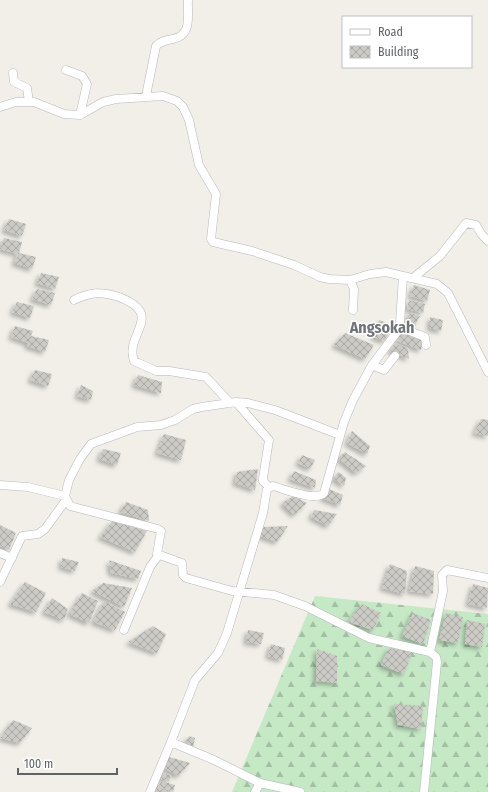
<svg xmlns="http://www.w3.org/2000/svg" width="488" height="792" viewBox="0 0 488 792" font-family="'Fira Sans Condensed',sans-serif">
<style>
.forest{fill:url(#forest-firs)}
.building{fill:url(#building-cross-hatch);filter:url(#shadow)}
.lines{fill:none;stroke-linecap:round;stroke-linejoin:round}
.minor-casing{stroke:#b5b8bc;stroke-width:9}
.minor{stroke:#fff;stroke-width:8}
.labels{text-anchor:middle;stroke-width:3;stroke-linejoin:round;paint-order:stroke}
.quarter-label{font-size:16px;font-weight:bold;fill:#70757a;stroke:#fff}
</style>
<defs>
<pattern id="forest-firs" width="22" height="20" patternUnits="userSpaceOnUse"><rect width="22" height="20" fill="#c5e8c5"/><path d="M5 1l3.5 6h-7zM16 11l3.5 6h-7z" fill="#a3c0a4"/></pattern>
<pattern id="building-cross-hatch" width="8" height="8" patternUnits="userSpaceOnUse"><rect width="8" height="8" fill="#cccac5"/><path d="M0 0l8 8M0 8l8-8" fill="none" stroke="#a9a8a4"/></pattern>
<filter id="shadow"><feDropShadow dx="-3" dy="3" stdDeviation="2" flood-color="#0004"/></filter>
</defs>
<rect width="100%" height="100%" fill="#f1efe8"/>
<path class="forest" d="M315,596L488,614V792H232Z"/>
<path class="building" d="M9,219L26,224L22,236L4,230Z
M4,238L22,242L19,253L36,257L32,269L14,263L18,254L0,249Z
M41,273L59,277L55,289L37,283Z
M414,285L430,290L427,301L410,296Z
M37,289L55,293L51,305L32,299Z
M409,300L425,304L423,313L407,309Z
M17,302L34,306L30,318L12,312Z
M410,313L420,316L415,325L405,320Z
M430,317L443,320L441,331L430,328Z
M379,320L392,325L385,341L373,337Z
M15,326L33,331L31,336L49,340L45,352L27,346L28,343L11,337Z
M401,332L423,340L421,350L397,341Z
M345,333L374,345L365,359L334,345Z
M395,343L408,348L409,359L390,351Z
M35,370L52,374L48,386L30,380Z
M138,375L162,382L161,393L134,385Z
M81,385L93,391L91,400L77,396Z
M481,419L488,420V436L474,433Z
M352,431L370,446L367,454L347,443Z
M164,434L186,440L181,460L157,453Z
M103,449L121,453L117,465L99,459Z
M345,452L366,466L356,473L338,458Z
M302,455L315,460L310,469L298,463Z
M258,469L255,490L235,483L237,472Z
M294,471L316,480L315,488L290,479Z
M339,472L346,478L344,486L333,478Z
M329,489L343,495L340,505L322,498Z
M293,496L307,503L294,515L282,503Z
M126,502L148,510L149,521L120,512Z
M314,510L337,514L328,526L311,517Z
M112,521L147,531L135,552L100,537Z
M0,525L16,533L9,550L0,546Z
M288,526L277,542L258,535L264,527Z
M62,558L79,562L75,571L61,567Z
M109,560L141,571L138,579L111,573Z
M390,564L407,571L405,594L382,588Z
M415,566L434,571L433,594L409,591Z
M25,582L46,593L36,612L10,604Z
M103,583L132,588L124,607L92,591Z
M473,584L488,588L487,608L468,604Z
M82,593L98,601L89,623L69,614Z
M52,598L68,609L64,620L44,612Z
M104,601L125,612L115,630L93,622Z
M362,604L381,613L373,630L348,622Z
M413,613L431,620L423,644L402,636Z
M446,613L463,617L458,643L439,640Z
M467,620L485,624L482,647L465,644Z
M153,626L166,634L157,653L128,642Z
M248,630L264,633L261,644L246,642Z
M271,644L285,648L282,660L268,656Z
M389,648L412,652L404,674L381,665Z
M317,649L337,656V683L316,681Z
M394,704L423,706L421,729L398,725Z
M13,720L32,728L20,743L0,738Z
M189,736L195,738L193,748L185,744Z
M169,757L190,763L179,775H176L164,768Z
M161,772L171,776L169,782L159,778Z
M161,781L175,785L173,792L159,786Z
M156,784L167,792H153Z"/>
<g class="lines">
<g class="minor-casing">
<path id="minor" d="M66,70L82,76L87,84L80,115
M13,73L14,82L27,88L29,102
M146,96L156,46C161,41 166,40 173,39C193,35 187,15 188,0
M0,107L16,102H34L64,114L80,115L103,102L116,99L163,96L177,101L183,107L189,120L199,165L216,194L211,239L213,242L252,251L294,265L320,277L329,279L350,280L370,274L386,272L437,284L448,293L488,372
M413,278L440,256L466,223L476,225L482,235L488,241
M350,280L354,289L353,310
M74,300C90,292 101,291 119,297C166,315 124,334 134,361L156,371H169L206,377L230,403
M399,327L425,337L426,345
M372,365L384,370L395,356
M236,402L269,440L263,478V481L269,487
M0,485L28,487L65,496L69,480L80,459L91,444L137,427L161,425L175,420L193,409L202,407L236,402L248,403L275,410L340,435
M65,496L70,506L158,529L161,531L157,554L182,563L183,575L186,578L232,591L274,595L305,606L369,638L430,652
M0,553L12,558
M0,582L22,536L38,534L45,529L66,500
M124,630L150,567L158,556
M171,742L195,680L218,653L227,633L263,513L267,489L273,486C284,489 316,502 324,493L344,422L353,400L372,365L397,332L400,323L403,276
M150,792L171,742L214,760L260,783
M255,792L260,783L300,792
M424,792L437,662L436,657L430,652L443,591L442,575L447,570L488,578"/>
</g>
<use href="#minor" class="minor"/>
</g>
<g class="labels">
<g class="quarter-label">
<text x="382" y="333">Angsokah</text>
</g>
</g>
<rect x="342" y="16" width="130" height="52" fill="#ffffff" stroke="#bfc1c3"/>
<rect x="350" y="29" width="20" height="6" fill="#ffffff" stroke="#bfc1c3"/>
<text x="378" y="36" font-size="12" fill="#5f6368">Road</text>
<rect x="350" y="46" width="20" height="12" fill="url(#building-cross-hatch)" stroke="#bfc1c3"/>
<text x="378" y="56" font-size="12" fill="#5f6368">Building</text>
<path d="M18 768v6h99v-6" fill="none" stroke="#5f6368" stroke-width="2"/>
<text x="24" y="768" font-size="12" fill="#5f6368" stroke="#ffffff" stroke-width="3" paint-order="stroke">100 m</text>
</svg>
